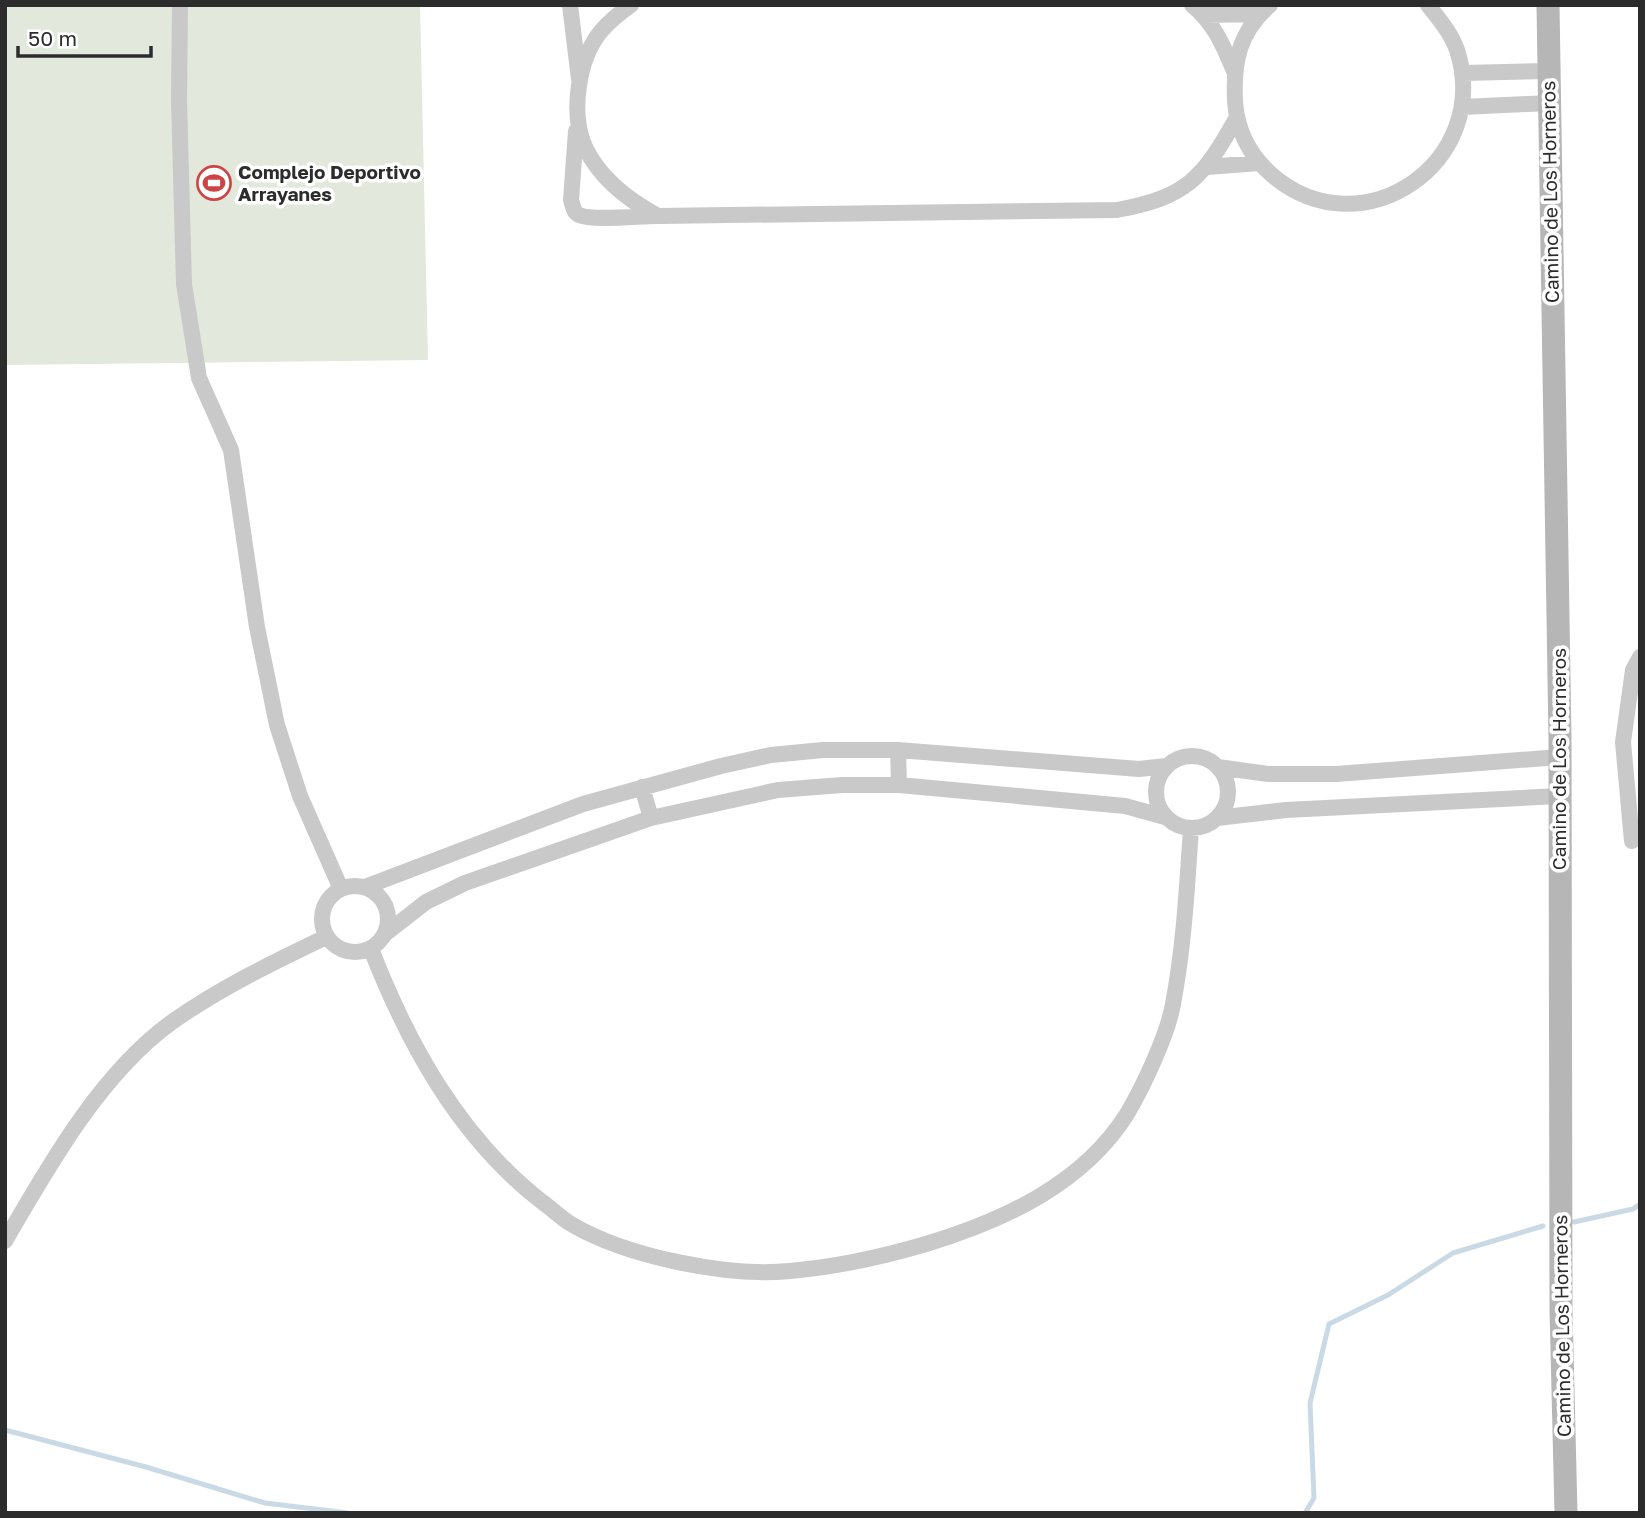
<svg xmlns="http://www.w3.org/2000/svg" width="1645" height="1518" viewBox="0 0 1645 1518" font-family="'Golos Text',sans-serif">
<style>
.green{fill:#e2e8dc}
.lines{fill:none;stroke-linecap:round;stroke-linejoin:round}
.stream{stroke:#cad9e6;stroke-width:5}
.street{stroke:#c9c9c9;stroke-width:16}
.secondary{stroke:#b6b6b6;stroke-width:23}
.labels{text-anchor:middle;stroke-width:7;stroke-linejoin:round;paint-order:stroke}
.poi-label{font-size:19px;font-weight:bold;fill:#2c2c2c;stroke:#fff;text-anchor:start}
.street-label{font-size:19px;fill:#2c2c2c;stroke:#fff}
</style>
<rect width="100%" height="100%" fill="#fff"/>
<path class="green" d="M5,5H420L428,360L5,365Z"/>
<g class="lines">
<path class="stream" d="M1574,1222L1633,1209L1640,1204
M5,1430L146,1467L265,1503L348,1513
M1305,1513L1314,1498L1310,1403L1329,1324L1388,1295L1453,1253L1543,1226"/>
<path class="street" d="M180,5L179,100L184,284L199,378L231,450L257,627L277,725L300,796L341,889
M570,5L579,79
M631,5C621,12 610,21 602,30C578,58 570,113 585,147C600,179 628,200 658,216L1117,210C1187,197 1202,179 1236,119
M1192,5C1214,23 1223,45 1234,71
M1270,5C1239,32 1233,62 1235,101C1237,131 1249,155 1272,175C1362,252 1493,162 1457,50C1451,33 1439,19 1428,5
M1205,15L1260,14
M1463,73L1548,71
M1462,107L1549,103
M576,131L571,200C573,206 573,212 579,215C592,221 639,216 656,216
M1207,167L1259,163
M898,750L899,785
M1156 792a36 36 0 1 1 72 0a36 36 0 1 1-72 0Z
M1218,767L1268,774H1336L1560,757
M642,787L651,818
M1217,818L1286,810L1559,796
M1632,841L1623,742L1633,670L1640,657
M322 919a33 33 0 1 1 66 0a33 33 0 1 1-66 0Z
M365,887L583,804L721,766L771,755L823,750H898L1139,769L1166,766
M385,934L426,902L465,883L651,818L778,790L842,785H899L1125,806L1165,817
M371,949C408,1044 459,1137 541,1201C551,1208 561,1218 571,1224C627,1257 727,1277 790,1271C836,1267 882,1257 926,1244C1003,1221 1083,1184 1127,1114C1143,1087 1168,1034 1173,1004C1184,946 1187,887 1191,828
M5,1241C49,1165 101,1073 172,1022C220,988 274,962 326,937"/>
<path class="secondary" d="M1548,5L1560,739L1561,1309L1566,1513"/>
</g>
<defs>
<g id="stadium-ring" transform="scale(1.75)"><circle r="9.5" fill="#fff" stroke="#ce4444" stroke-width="1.5"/><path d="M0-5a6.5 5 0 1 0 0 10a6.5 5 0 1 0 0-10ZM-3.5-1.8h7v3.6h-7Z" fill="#ce4444"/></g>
</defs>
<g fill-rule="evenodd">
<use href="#stadium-ring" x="214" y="183"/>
</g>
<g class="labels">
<g class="poi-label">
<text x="238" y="179">Complejo Deportivo<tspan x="238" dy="22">Arrayanes</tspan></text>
</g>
<g class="street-label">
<text transform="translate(1550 192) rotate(-91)" y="7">Camino de Los Horneros</text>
<text transform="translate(1559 759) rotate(-90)" y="7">Camino de Los Horneros</text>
<text transform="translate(1562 1326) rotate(-91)" y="7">Camino de Los Horneros</text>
</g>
</g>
<rect width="1645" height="1518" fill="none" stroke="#2c2c2c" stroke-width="14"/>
<path d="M18 46v10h133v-10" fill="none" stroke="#2c2c2c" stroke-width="3.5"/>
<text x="28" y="46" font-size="21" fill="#2c2c2c" stroke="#ffffff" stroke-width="5" paint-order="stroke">50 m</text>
</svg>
